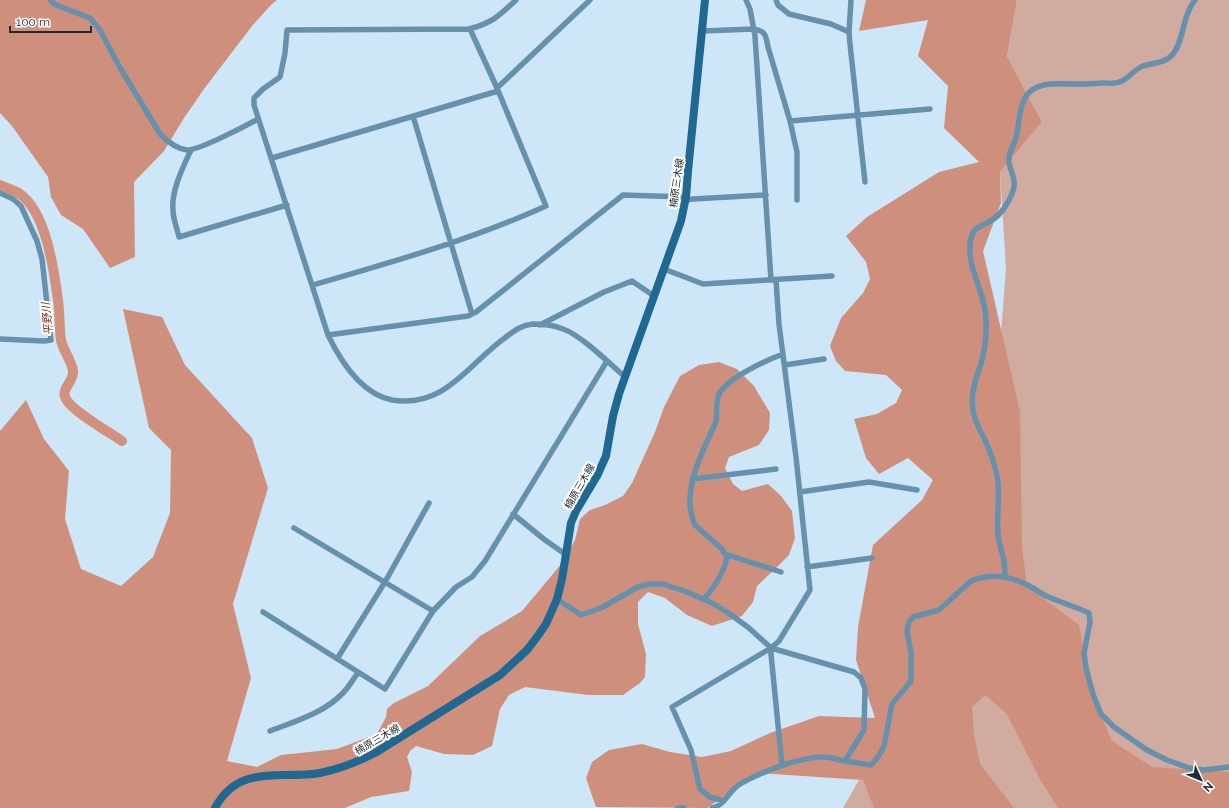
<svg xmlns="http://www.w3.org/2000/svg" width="1229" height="808" viewBox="0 0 1229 808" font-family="Raleway,'Noto Sans JP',sans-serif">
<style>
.green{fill:#d1ab9f}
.forest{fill:#ce907d}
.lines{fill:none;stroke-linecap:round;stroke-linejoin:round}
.river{stroke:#d0927f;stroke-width:10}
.street{stroke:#6691ad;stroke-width:5.5}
.secondary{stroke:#1e6891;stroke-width:8}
.labels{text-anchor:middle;stroke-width:4;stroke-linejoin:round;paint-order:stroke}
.street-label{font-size:10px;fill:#212b32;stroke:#fff}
.water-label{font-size:11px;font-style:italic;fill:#7e331a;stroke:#fff}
</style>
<rect width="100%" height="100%" fill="#cee7f8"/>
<path class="green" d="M1017,0H1229V808H843L879,745L998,372L1006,269L1000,172L1042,122L1007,56Z"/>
<path class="forest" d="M0,0H277L271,5L252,26L204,89L184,118L164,151L134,182L135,257L110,268L83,229L61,215L51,197L48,177L12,126L0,113Z
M866,0H1017L1007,56L1042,122L1000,172L1001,203L983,251L1020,412L1022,547L1027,586L1079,625L1093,697L1112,741L1152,767L1229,772V808H1058L1041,781L1006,713L985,695L972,707L974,734L980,764L1014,808H874L863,780L758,773L707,808L596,807L586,778L592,762L609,750L642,744L670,752L702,757L731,751L770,733L819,716L875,718L856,660L858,627L873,545L922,500L933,480L908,458L879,474L866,458L854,419L877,414L896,403L902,390L886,375L845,371L836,361L830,346L841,318L863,293L870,279L866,262L846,236L867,217L939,172L979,162L944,128L948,86L918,56L928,20L859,31Z
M123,309L162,317L185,365L252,438L268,488L233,604L251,678L227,761L257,767L281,755L337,749L377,734L386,717L387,709L394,703L428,686L480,636L522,611L562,563L575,540L580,519L590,510L605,505L623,496L632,483L655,432L664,407L680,376L699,365L719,362L737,369L754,386L770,413L769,430L759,445L729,457L725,468L733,484L742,491L768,484L781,496L792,511L795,538L789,555L775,569L757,586L753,602L742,616L712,626L687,615L665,598L648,592L638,602V624L646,654L645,677L640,683L623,695H588L525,687L509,695L500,709L492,746L473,755L444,754L416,746L410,751L407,757L412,772L409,791L371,797L345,808H0V431L26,400L44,439L69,471L65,519L81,569L121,586L153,557L170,513L171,450L149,428Z"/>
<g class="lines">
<path class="river" d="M0,185C6,188 14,190 20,194C46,212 54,270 58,300C60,314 59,327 61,340C63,351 72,361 73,371C74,382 60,389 66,399C72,411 109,432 122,441"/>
<path class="street" d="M50,0L56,5L90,18L100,30L119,66L160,134C167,141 176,149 187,150C198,151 247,125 258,119
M516,0C499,16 492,23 469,29L287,30L285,53L280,77L263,89L254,98V105L328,335C341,362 362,394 392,400C445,409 469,363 506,337C515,330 522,325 533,324C543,324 554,325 563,329C581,335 610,364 625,377
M746,0L750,9L755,36L771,280
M776,0L778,5L789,14L831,24L849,32
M851,0L849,32L850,44L865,182
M702,31L754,29C766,31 766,36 768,47L790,121L797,152V200
M497,88L590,0
M413,116L472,314
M790,121L930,109
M191,150C183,167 171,191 173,210C173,219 177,228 179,237L287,205
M272,158L498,91
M0,193L13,199L21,206L37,241L42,259L51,340L44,341L0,339
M685,200L693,199L766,195
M664,269L703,284L832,276
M313,285C392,262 471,240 546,206L497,88L470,29
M540,325L604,292L632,281L654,296
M328,335L468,316L476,312L623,195L686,197
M785,365L824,359
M692,479L776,469
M800,492L869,482L917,490
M513,514L545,540L565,554
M294,528L433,611
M807,567L872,558
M781,572L725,554L722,549L695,525C680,493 702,452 716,422C717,414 716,405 718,397C722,380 767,360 783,354
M1005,577C1005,572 1005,567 1004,562C1003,553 998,543 998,534C996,512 1002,489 995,468C993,459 989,449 985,440C980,430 974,421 973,410C970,390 977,378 982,360C985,347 987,333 986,320C986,294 968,271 970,245C971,224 984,227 995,218C1003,212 1012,197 1014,187C1016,176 1008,169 1009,159C1009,151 1014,145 1016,138C1020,123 1018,100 1032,90C1047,80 1069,85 1086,84C1092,84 1098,83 1104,83C1109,83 1115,84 1119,82C1128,80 1134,69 1143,66C1153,63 1166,63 1173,54C1184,41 1182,16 1195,0
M557,599L581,615L601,608L638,587L649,584H663L687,592L712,603L727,612L749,628L771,648L854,672L861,678L865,689L864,730L845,761
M704,599C715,586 725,572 727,556
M263,612L385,689L433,611L456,587L472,577L485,561L607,361
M771,648V654L782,765
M337,659L385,582L429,503
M270,731C296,721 324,713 343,693C349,687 353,679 358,673
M724,801L710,797L700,789L691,750L672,707L771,648L779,641L810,590L796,457L779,324L776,280
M678,808H684
M712,808C724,806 730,790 740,784C761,772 802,756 825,757C830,757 835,759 840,760C850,762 860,763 871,765L878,757L884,746L892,704L911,681V653L907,631L909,622L913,617L939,610L971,581C992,572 1014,577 1033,588C1038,591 1043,595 1049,597C1062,603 1076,607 1089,613L1090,622L1084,653L1086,668L1093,694L1101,714L1114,727L1147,750L1167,760L1189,768L1204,770L1229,767"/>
<path class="secondary" d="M215,808C239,763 280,780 320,773C340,769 357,762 375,753L500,675L527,650L537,637L546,624L557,599L562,579L571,523L576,511L597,476L606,456L613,416L619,394L681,221L686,197L688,171L705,0"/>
</g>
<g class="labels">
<g class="street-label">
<text transform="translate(676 183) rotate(-82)" y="4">楠原三木線</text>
<text transform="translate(579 486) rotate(-60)" y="4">楠原三木線</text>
<text transform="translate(377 739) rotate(-30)" y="4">楠原三木線</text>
</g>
<g class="water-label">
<text transform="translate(47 319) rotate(-95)" y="4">平野川</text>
</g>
</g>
<g transform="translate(1201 780) rotate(134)" stroke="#ffffff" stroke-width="3" paint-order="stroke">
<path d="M0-3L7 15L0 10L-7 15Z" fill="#212b32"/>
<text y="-6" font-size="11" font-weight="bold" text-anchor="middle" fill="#212b32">N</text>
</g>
<path d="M10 26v6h81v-6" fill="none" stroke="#212b32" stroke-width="2"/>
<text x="16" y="26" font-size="12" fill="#212b32" stroke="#ffffff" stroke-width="3" paint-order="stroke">100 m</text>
</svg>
